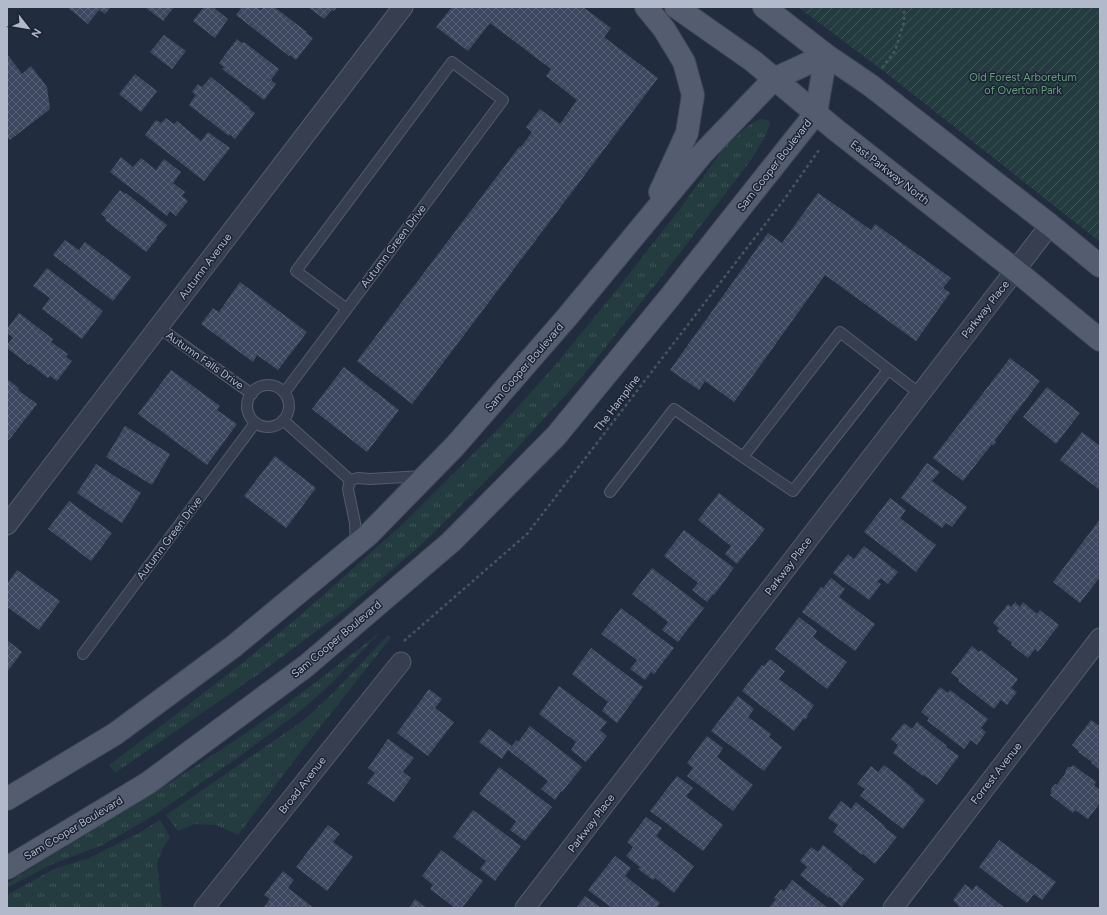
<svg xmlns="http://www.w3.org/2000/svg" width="1107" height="915" viewBox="0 0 1107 915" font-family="Figtree,sans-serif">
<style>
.grass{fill:url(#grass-tufts)}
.garden{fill:url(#garden-furrows)}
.building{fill:url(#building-cross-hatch)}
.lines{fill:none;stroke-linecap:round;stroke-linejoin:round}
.lane-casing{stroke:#545c6d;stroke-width:12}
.street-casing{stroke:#545c6d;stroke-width:21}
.primary-casing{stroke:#3f4758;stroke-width:24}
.path{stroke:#42585d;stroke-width:2.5;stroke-dasharray:3 3;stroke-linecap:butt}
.lane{stroke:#363e4f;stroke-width:10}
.street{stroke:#363e4f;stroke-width:19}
.primary{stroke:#545d6f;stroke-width:22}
.labels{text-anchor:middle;stroke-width:3;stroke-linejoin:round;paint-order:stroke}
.park-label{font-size:11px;fill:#679d78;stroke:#1b2334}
.street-label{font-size:11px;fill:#b2b9ca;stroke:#1b2334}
</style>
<defs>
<pattern id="grass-tufts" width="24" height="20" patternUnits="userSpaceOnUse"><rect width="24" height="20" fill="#243b40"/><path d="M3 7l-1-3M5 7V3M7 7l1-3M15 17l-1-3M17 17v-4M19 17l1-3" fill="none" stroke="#41555a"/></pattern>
<pattern id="garden-furrows" width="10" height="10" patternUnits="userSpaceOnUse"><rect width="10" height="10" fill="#243b40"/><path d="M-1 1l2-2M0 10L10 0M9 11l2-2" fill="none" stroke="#41555a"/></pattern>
<pattern id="building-cross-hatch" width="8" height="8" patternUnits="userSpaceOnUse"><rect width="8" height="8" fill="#3d4860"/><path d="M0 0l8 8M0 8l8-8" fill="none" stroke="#576075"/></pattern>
</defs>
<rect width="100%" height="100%" fill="#222c3f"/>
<path class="grass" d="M760,119L768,120L770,124L766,135L751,160L663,275L581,378L499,468L421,545L345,610L260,673L115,773L109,765L157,729L241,664L296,619L403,524L500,427L556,364L615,292L679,210L723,149L749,125Z
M379,633L332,683L303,709L236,759L156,814L105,844L50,865L7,888V883C89,832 173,783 253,728C296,698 338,665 379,633Z
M388,635L391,637L296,758L238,835L216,825L194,824L178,831L166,815L304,720L336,690Z
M160,820L170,837L163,848L157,863L162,908H7V895L54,869L89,858L139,833Z"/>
<path class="garden" d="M798,7H1100V242L886,73Z"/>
<path class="building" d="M67,7H111L105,14L99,10L88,24Z
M145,7H174L163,21Z
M204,7H213L228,19L215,38L193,21Z
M242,7H257L261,10L263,7H274L307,32L306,33L313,38L296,60L290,55L289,56L236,15Z
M308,7H337L334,11L332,10L324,19Z
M452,7H583L611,28L604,37L658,78L412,404L357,361L520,146L521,147L532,132L526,127L540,109L560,124L577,100L546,76L551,69L490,23L468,51L436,27Z
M164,35L186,51L172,69L150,52Z
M237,39L242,43L244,42L279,69L271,80L276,84L264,100L222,69L224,67L219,63Z
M7,54L22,74L31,66L47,87L50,109L10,140L7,137Z
M135,74L157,91L141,112L119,94Z
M211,77L250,108L249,109L255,113L235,139L230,134L229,136L189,105L196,95L192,92L198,84L202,87Z
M166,118L174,124L177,121L201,141L208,132L230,148L204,181L145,135L156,120L161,123Z
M121,157L133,167L141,158L156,170L164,159L181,172L173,183L185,192L182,196L188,201L176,216L170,211L167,216L110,172Z
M120,190L125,194L126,193L167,225L156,238L157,239L146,252L105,220L106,218L101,214Z
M818,193L871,230L875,224L951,278L943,288L950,293L916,341L825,275L734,402L705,381L699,390L670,370L768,233L782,243Z
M65,240L79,250L85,242L131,277L113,301L53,255Z
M47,268L103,311L82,339L42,309L50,298L33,286Z
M240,282L307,332L278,370L257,355L253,362L201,324L213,308L219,312Z
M19,313L53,339L51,342L68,354L66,357L72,361L57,381L50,376L48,378L30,364L29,365L7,348V345L13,338L7,333V329Z
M1010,358L1040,381L995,440L996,442L993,446L992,444L963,481L933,458Z
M344,367L399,410L367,452L312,409Z
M171,370L220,406L217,410L237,424L207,465L138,414Z
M7,379L19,388L18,390L37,404L9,440L7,439Z
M1047,387L1080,413L1056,444L1023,417Z
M125,426L170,454L152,485L106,457Z
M1082,432L1100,446V490L1060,460Z
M275,456L316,488L286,528L244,496Z
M927,463L940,472L932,481L967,507L952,527L946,523L942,528L901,498Z
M96,464L141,493L122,523L77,493Z
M719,493L765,529L737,564L725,554L731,546L698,520Z
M890,498L906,510L900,518L936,545L916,572L864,532Z
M69,501L112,533L91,561L48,529Z
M1100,519V577L1080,603L1053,582Z
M684,530L734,568L714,595L713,594L707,602L692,590L698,583L664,556Z
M864,546L898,572L888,584L881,578L877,582L881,584L869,600L833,573L848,554L854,559Z
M652,568L704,608L678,642L662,630L668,622L632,594Z
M17,570L60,601L39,630L7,607V584Z
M831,578L845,589L839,597L875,624L855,651L802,612L821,587L823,588Z
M1015,602L1020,607L1023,602L1037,614L1040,610L1059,625L1038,652L1035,649L1028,658L1011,645L1012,643L997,631L999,628L993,623L1008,604L1011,607Z
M621,608L674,648L654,674L651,672L645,680L630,669L637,660L601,634Z
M799,617L817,631L813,637L847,662L827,689L775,649Z
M7,640L22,652L7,672Z
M972,646L979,652L981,650L1018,679L1011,688L1017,692L1007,705L1001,700L994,709L958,681L959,679L951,673Z
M591,648L643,687L617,723L602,711L608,702L572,674Z
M770,659L785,671L779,679L814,705L807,715L808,716L805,720L804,718L794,731L742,691L762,665L764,666Z
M559,686L607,722L600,730L607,736L586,762L571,750L576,742L539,714Z
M940,687L948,693L950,690L988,719L981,728L986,732L977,745L971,740L964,749L927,721L929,718L921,712Z
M429,689L442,699L435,708L454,722L428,756L397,733Z
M738,696L754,709L748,717L771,734L769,737L782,747L764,771L711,731Z
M1091,720L1098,725H1100V770L1091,763L1092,762L1078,752L1079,751L1072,745Z
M917,722L947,746L946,747L959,756L937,785L924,775L923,776L893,753L898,745L891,739L904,723L912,729Z
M530,726L582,767L562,792L561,791L555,800L541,789L548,781L508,750L502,759L479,742L489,729L512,746L516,740L518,742Z
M707,736L723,748L717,757L753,785L733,811L687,776L693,768L687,763Z
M388,739L414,758L403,772L411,778L394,802L367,783L375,773L368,768Z
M884,765L914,789L913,790L925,800L903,829L860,796L865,789L857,784L871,766L878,772Z
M1073,765L1096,782L1094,785L1100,790V803L1088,819L1075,810L1073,813L1050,795L1051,794V789L1055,784L1057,785L1058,783L1065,774V772L1068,767H1071Z
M499,767L552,807L525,841L510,830L516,821L479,794Z
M677,776L693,788L686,796L723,825L703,851L650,811Z
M841,801L851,809L856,802L885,826L884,827L897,837L875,864L863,854L862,855L833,832L838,825L828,818Z
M473,810L521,846L495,881L480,869L486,861L453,837Z
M646,817L662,828L656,836L694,866L674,893L655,878L653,880L638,869L640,867L626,856L633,847L627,842Z
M328,825L340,834L333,842L353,857L327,891L296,867Z
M999,840L1056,882L1042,900L1034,894L1027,903L979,867Z
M823,845L852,868L851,869L864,879L842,907L829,896V898L800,875L807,867L800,861L811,847L818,852Z
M441,850L483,881L462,908H455L430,889L433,885L422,876Z
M615,856L631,868L625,876L660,903L656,908H612L588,890Z
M283,871L294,880L288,888L314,908H263L270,899L264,895Z
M792,880L828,908H769L776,899L774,898L781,889L784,891Z
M965,884L972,890L976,885L1005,908H957L959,906L953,900Z
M585,896L600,907V908H576Z
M415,899L427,908H409Z"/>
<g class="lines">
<g class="lane-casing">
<path id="lane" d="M158,327L252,394
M247 406a21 21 0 1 1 42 0a21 21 0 1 1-42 0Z
M284,393L503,100L452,62L296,271L347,309
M283,420L350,480
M743,457L793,491L888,370
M350,480L358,478L370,479L423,476
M350,480L348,489L355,523L356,545
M610,492L674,409L743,457L840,332L920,394
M83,654L255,423"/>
</g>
<g class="street-casing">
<path id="street" d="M7,525L403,7
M204,908L401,662
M525,908L1050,225
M893,908L1100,638"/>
</g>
<g class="primary-casing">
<path id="primary" d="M646,7L664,29L684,62L693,95L687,133L660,192
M676,7L753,61L836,130L1015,270L1100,340
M764,7L826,55L870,85L1050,225L1100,266
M7,799L115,734L234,646L368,535L455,446L568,316L702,154L774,79L826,55
M7,868L148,783L306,666L451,542L556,436L669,298L796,138L816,113L826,55"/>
</g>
<path class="path" d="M882,68L895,51L904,22V7
M404,641L527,534L783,201L819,150"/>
<use href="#lane" class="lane"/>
<use href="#street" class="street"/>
<use href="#primary" class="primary"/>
</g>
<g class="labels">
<g class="park-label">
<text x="1023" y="81">Old Forest Arboretum<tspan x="1023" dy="13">of Overton Park</tspan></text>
</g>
<g class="street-label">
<text transform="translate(774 165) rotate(-52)" y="4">Sam Cooper Boulevard</text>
<text transform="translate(890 172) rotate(38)" y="4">East Parkway North</text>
<text transform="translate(393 246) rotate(-53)" y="4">Autumn Green Drive</text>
<text transform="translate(205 266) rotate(-53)" y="4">Autumn Avenue</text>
<text transform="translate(985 309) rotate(-52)" y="4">Parkway Place</text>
<text transform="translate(205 360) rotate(35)" y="4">Autumn Falls Drive</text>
<text transform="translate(524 367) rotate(-49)" y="4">Sam Cooper Boulevard</text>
<text transform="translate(617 403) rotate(-53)" y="4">The Hampline</text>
<text transform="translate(169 538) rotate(-53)" y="4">Autumn Green Drive</text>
<text transform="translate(788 566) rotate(-53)" y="4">Parkway Place</text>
<text transform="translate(336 639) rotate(-40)" y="4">Sam Cooper Boulevard</text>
<text transform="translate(996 773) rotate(-52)" y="4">Forrest Avenue</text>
<text transform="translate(302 785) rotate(-52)" y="4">Broad Avenue</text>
<text transform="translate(591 823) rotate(-53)" y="4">Parkway Place</text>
<text transform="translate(73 828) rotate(-31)" y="4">Sam Cooper Boulevard</text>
</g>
</g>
<rect width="1107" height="915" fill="none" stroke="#b2b9ca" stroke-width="16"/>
<g transform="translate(28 28) rotate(121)" stroke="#1b2334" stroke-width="3" paint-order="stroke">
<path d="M0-3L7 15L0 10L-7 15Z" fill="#b2b9ca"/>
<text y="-6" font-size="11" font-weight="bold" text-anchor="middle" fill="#b2b9ca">N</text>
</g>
</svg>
